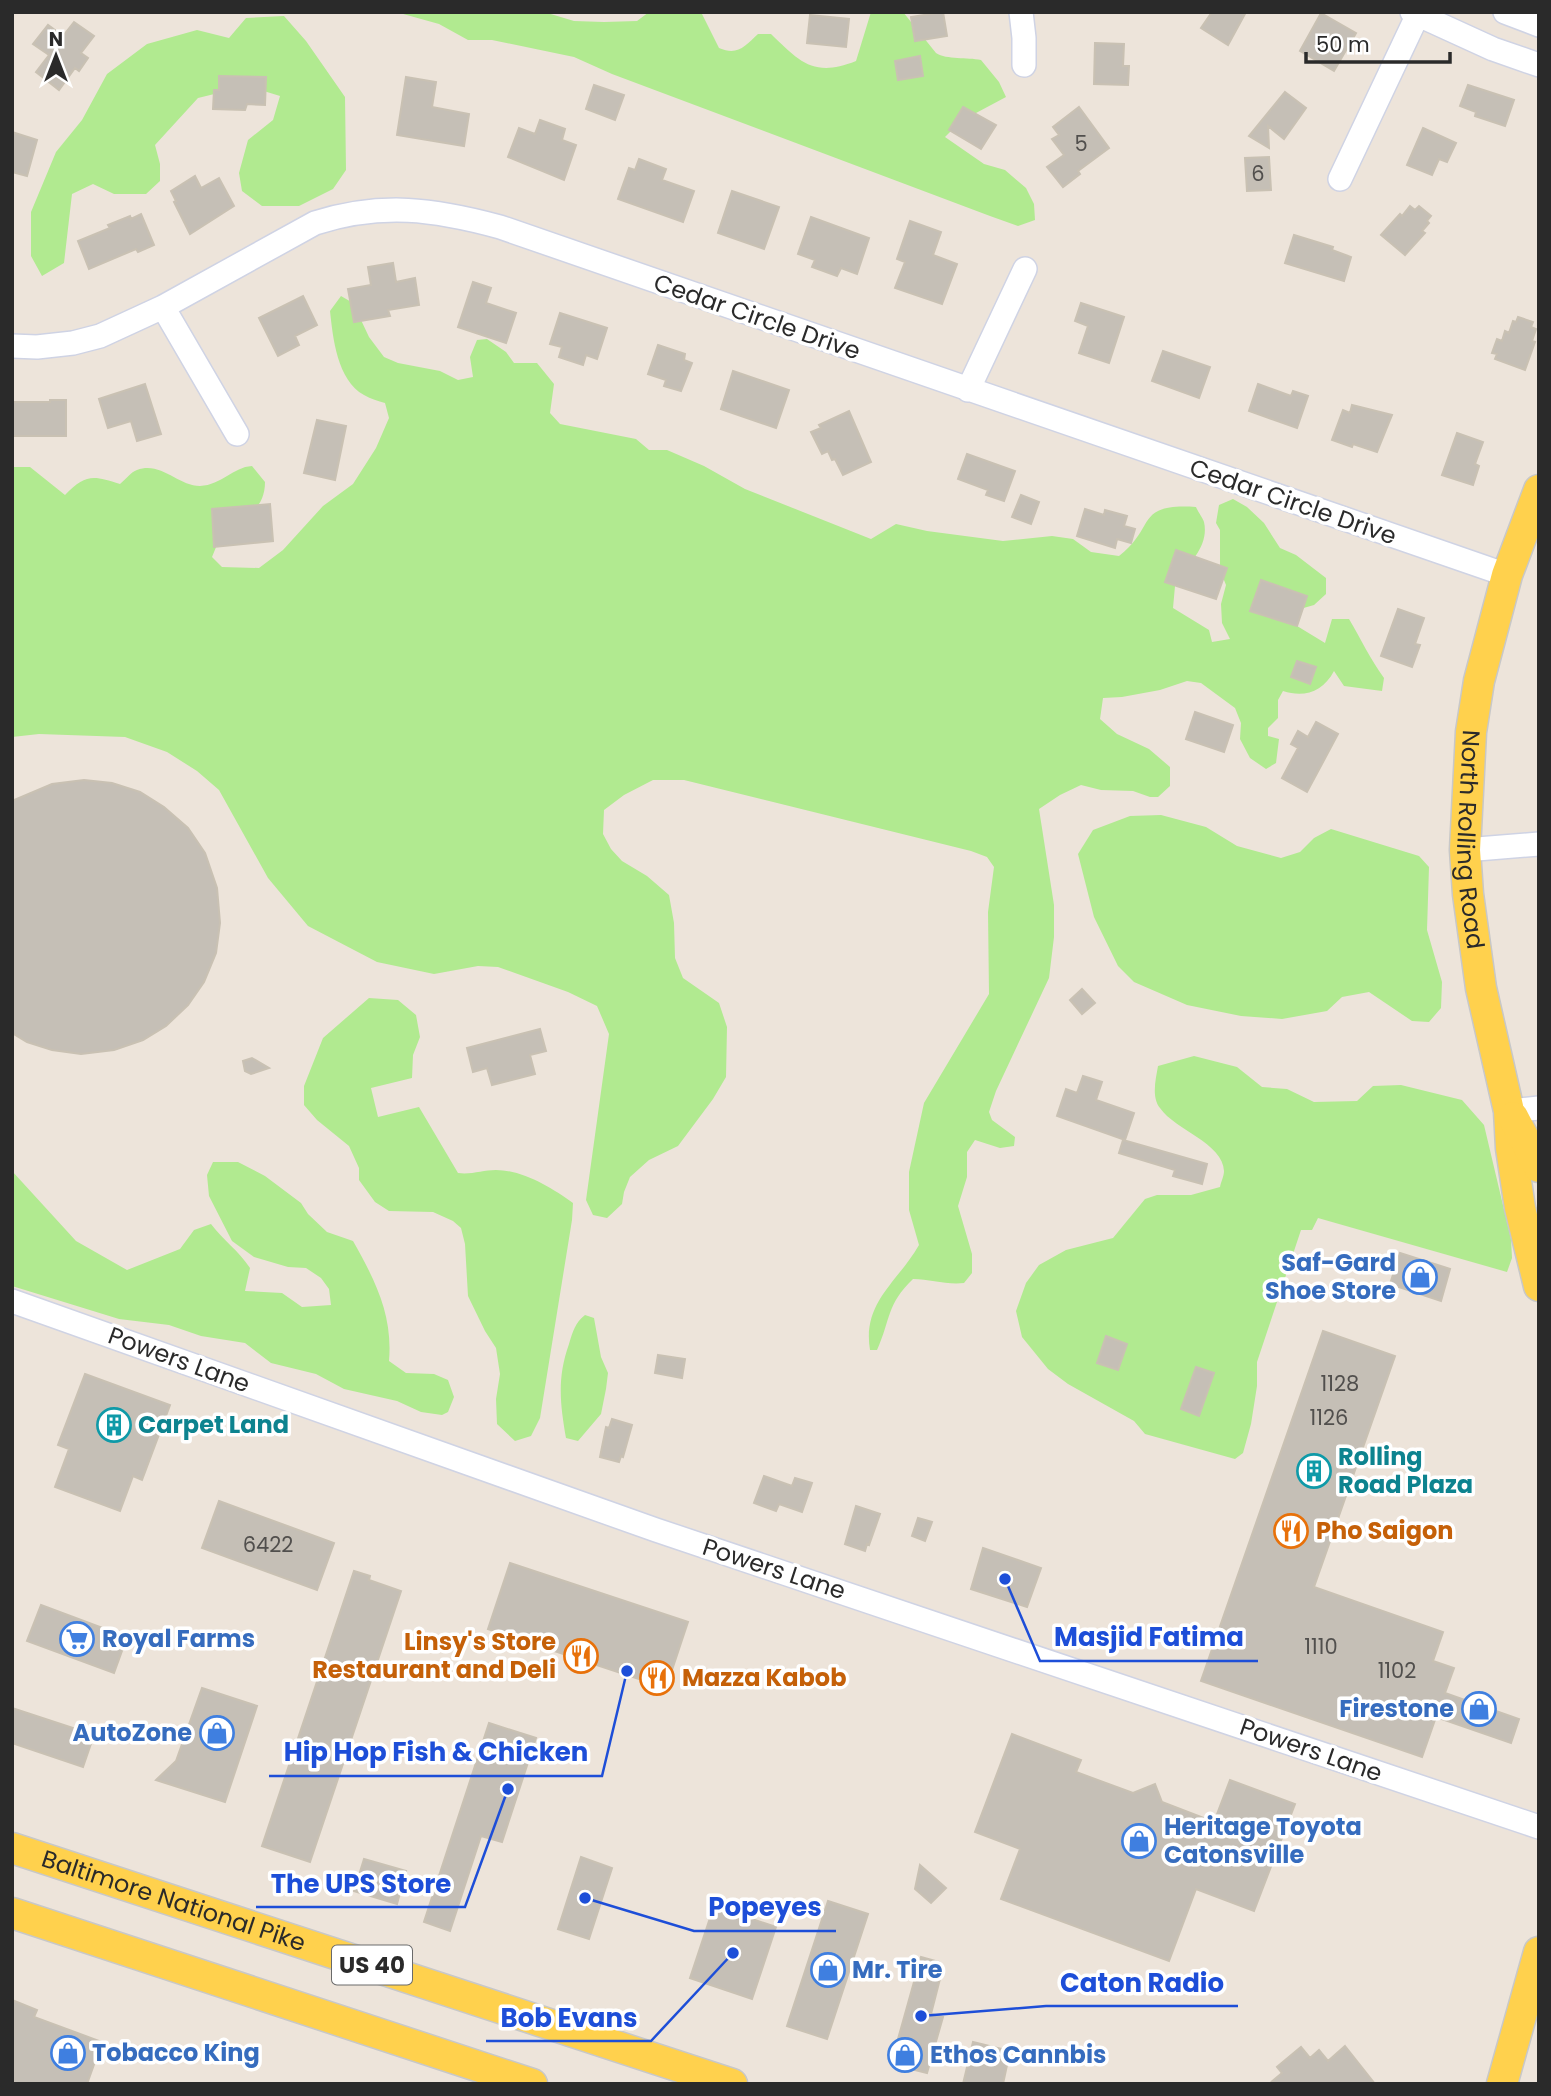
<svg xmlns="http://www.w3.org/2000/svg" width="1551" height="2096" viewBox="0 0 1551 2096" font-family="Poppins,sans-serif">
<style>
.green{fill:#b1ea90}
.building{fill:#c5bfb6;stroke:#c9c1b3;stroke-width:2}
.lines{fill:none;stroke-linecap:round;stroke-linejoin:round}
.minor-casing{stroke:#cfd3e4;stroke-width:26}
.major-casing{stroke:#c8c8c8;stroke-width:33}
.minor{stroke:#fff;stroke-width:23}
.major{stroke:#ffd14d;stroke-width:30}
.labels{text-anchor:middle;stroke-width:7;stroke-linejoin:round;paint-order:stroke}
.number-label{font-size:21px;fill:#514f4d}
.shield{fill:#fff;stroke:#6a6a6a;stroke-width:2}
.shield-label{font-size:23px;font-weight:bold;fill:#2a2a2a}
.street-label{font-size:24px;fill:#2a2a2a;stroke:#fff}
.shop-label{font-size:24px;font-weight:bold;fill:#366cbe;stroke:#fff;text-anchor:start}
.culture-label{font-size:24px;font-weight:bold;fill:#0d838f;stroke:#fff;text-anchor:start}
.food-label{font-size:24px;font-weight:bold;fill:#c56008;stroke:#fff;text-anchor:start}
.leader{fill:none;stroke:#1d4ed8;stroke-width:2.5}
.callout-dot{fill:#1d4ed8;stroke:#fff;stroke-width:2.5}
.callout-label{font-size:26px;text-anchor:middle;font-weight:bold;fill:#1d4ed8;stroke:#fff;stroke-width:7;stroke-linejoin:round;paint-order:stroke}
</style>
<rect width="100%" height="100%" fill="#ede4da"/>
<path class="green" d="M396,12H544L574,21L604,22L637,21L649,12H701L719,48C738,56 745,46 758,34H771C800,62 814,78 856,61L871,12H903L936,53C947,60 967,57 981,60L999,82L1006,97L961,121L945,137L984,164L1005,170L1026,188L1034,204L1035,220L1018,226L990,216L612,74L574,57L492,40H468L439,24Z
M284,16L306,41L345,97L346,170L333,189L299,206H262L242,191L239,173L248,140L273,120L280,96L247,86L198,98L155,145L160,164V181L146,194H114L93,184L72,194L64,263L42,276L31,256V212L56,152L82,120L107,74L147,44L197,30L229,38L246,18Z
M341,296L353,303L369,337L384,357L398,363L440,371L458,380L473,377L470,357L477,340L487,339L506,352L514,363H537L554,384L550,413L560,424L636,439L649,450H667L704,466L745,489L871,539L896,524L927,531L1003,541L1052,536L1073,539L1091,552L1119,556C1157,527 1134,503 1196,507C1198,512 1203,518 1204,522C1209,543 1192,564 1176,575L1173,608L1209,630L1212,642L1230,639L1222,623L1221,604L1226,585L1220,570V530L1216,523L1219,505L1233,499L1247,507L1264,523L1280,548L1296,555L1326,578V594L1314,605L1279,615L1325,643L1332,619H1349C1361,639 1370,659 1384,678L1382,691L1344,686L1334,671C1323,692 1304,698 1283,691L1278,700V718L1268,728V736L1279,739L1276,763L1266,769L1250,758L1240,739L1241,723L1235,708L1201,683L1187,681L1160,690L1122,697L1103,698L1100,719L1117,734L1149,749L1170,767V786L1158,797H1150L1133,791L1101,790L1081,785L1060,795L1039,809L1054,905V937L1049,978L996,1091L989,1112L992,1120L1015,1137L1014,1146L1000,1148L975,1140L967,1152V1177L958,1206L972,1254V1273L964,1283C946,1285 930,1279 913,1279C886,1305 891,1319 877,1350H870C862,1302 898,1282 919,1245L909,1210V1172L924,1103L989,994L988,912L994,867L987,857L971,851L684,780H653L624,795L604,810L603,834L611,849L622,861L647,876L669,895L674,923L675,958L683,978L719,1003L727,1027L726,1077L713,1099L678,1146L649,1160L630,1177L624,1192L622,1204L607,1218L593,1215L586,1200L609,1034L597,1006L568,992L498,967L478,966L434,974L377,962L308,926L268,878L219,790L197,771L167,752L125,737L39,734L12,737V467H30L65,495C85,474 93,475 120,484C126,479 131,472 137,470C161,461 178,486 200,486C222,485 233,467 252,466L265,482C265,510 244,519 223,530L212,557L222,567L259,568L283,550L323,506L353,484L376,448L389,418L385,403C378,401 371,399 364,395C337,380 333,338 330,311Z
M1161,815L1206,827L1237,846L1281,858L1300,852L1314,838L1331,829L1419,856L1429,867L1427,930L1442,982L1441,1008L1429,1022L1412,1021L1369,992L1342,997L1327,1011L1282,1019L1241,1016L1187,1005L1134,982L1118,966L1094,917L1078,854L1093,830L1130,816Z
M369,998L398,1000L416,1015L420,1037L413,1055L412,1078L371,1088L378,1117L419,1107L458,1173C471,1175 483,1170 496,1170C523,1170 552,1188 573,1203L572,1220L540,1418L531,1436L515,1441L497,1424L496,1399L500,1374L496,1348L485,1331L468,1296L465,1244L461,1228L453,1221L433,1212L389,1211L375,1202L359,1180V1168L349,1146L317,1120L304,1105V1086L323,1038Z
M1194,1056L1237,1067L1262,1087L1287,1089L1314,1102L1357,1101L1373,1086L1401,1085L1462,1100L1484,1125L1511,1239L1512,1258L1507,1272L1318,1218L1312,1230H1301L1257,1362V1386L1251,1424L1243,1453L1235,1459L1145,1434L1134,1421L1068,1384L1048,1369L1022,1337L1016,1311L1026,1283L1039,1265L1066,1250L1113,1238L1145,1199L1157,1195H1191L1220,1187C1221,1182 1224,1176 1224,1171C1223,1143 1175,1130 1160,1108C1151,1097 1156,1078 1158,1066Z
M213,1162H238L265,1176L301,1203L308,1214L327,1232L353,1241C375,1280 393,1315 389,1361L406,1373L434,1374L448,1380L454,1397L448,1412L442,1415L421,1412L397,1401L344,1389L316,1374L271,1363L245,1343L201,1336L169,1325L119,1319L12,1286V1171L76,1241L127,1270L180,1249L194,1230L211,1224C223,1240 239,1251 250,1268L245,1291L282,1293L302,1307L331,1305L329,1289L321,1278L306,1268L288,1267L254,1257L232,1241L209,1196L207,1175Z
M585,1315L594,1318L601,1357L608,1373L606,1389L601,1414L578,1441L566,1438C560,1403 557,1378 569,1344C573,1331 575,1323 585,1315Z"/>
<path class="building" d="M943,12L947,36L915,41L911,17Z
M1212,12H1246L1228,45L1201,28Z
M1321,13L1356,33L1334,71L1300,51Z
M810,15L849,19L846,47L807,43Z
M74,22L94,36L81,53L88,58L79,71L75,68L59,90L36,72L49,55L33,44L48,25L63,36Z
M1095,43L1124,44L1123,66H1129L1128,85L1094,84Z
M920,56L923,76L898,80L895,61Z
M219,76L266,77L265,105L247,104L245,110L213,109L214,90H219Z
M406,77L436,82L432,107L469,114L464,146L397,135Z
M594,85L624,95L615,120L586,109Z
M1468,85L1514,100L1505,126L1475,116L1476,112L1460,106Z
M1285,92L1306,108L1284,139L1268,126L1269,148L1249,136Z
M963,107L996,125L981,149L949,130Z
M1079,107L1109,148L1078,171L1080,174L1063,187L1047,167L1064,155L1052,139L1059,135L1053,127Z
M540,120L565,129L562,140L576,145L564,180L508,157L519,128L535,134Z
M1423,128L1456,143L1447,162L1439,159L1432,175L1407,165Z
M12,132L37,140L27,176L12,172Z
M1269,157L1271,190L1247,191L1245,158Z
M639,159L666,169L662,180L694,191L683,222L618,199L629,168L635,170Z
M195,176L201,188L219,178L234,206L190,234L174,202L176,201L171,191Z
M732,191L779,207L764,249L718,233Z
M1410,206L1415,210L1419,206L1431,216L1427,221L1429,223L1422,231L1425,233L1405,255L1381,235L1400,214L1402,216Z
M141,214L154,245L138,252L136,249L89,269L78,241L110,228L108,225L130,216L131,219Z
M811,217L869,238L857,274L841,268L837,276L812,267L815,260L798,254Z
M910,221L941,232L933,255L957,264L942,304L895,288L905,262L897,259Z
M1294,235L1333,247L1332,250L1351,257L1344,281L1285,263Z
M393,263L396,282L415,278L419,305L388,310L390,316L354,322L348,289L371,285L368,267Z
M473,282L491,288L486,303L516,313L506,343L458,327Z
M303,296L317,325L295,336L299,345L278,356L259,318Z
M1081,303L1124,317L1109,363L1079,353L1088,326L1075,321Z
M560,313L607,328L597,359L586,355L583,365L559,357L562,347L550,344Z
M1518,317L1533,322L1531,327L1536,329L1532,341L1535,342L1525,370L1495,359L1497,354L1492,353L1497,339L1502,341L1505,331L1509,333L1513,321L1516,322Z
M658,345L685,354L684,360L692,363L681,391L664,386L666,380L648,374Z
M1163,351L1210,367L1199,398L1152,381Z
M733,371L789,390L776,428L721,409Z
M145,384L161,434L137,441L131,421L108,428L99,399Z
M1258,384L1291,396L1293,391L1308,396L1297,428L1249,411Z
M50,400H66V436H12V402H50Z
M1352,405L1392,415L1377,452L1353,444L1352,447L1332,440L1343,410L1350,413Z
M849,411L871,462L843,475L835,459L832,460L828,451L822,454L811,432L821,428L819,425Z
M317,420L346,426L335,480L304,473Z
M1457,433L1483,442L1475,464L1479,466L1473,485L1442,475Z
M967,454L1015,471L1004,501L986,495L988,490L958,479Z
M1021,495L1039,502L1031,524L1012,517Z
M270,504L273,541L214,547L212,509Z
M1085,509L1104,515L1105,510L1127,516L1124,526L1135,529L1131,543L1117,539L1115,548L1077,536Z
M1176,550L1227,568L1216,599L1165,582Z
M1261,580L1307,596L1297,626L1250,611Z
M1398,609L1424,618L1415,644L1420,645L1412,667L1381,656Z
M1297,661L1316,667L1310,684L1291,677Z
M1195,712L1233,725L1224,752L1186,739Z
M1316,722L1338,734L1307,792L1282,778L1298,748L1291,744L1298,731L1308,737Z
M84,780L112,783L140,792L164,807L188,828L205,853L217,888L220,923L216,953L204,982L188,1005L166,1026L143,1040L114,1050L81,1054L52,1050L27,1042L12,1033V801L52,784Z
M1082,989L1095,1003L1082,1014L1070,1000Z
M540,1029L546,1051L530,1055L535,1074L492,1085L487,1068L473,1072L467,1048Z
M252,1058L269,1068L251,1074L245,1071L243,1061Z
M1083,1076L1102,1082L1096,1100L1134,1113L1125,1140L1057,1116L1066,1089L1077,1093Z
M1123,1140L1207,1164L1202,1184L1173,1176L1175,1170L1119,1153Z
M1400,1253L1450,1269L1441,1301L1390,1284Z
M1323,1331L1395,1356L1314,1587L1443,1632L1433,1661L1454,1668L1445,1693L1519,1719L1511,1743L1436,1717L1422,1757L1201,1681Z
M1106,1336L1127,1344L1118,1370L1097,1363Z
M658,1355L685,1359L682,1378L655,1373Z
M1196,1367L1214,1373L1199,1416L1181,1409Z
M85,1374L170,1405L142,1480L133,1476L120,1511L55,1487L69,1449L58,1445Z
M612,1419L632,1425L623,1457L621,1456L619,1462L600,1457L606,1427L609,1428Z
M764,1476L792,1486L795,1478L812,1483L802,1512L779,1504L776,1511L754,1503Z
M219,1501L334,1543L317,1590L202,1548Z
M856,1506L880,1514L869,1545L867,1544L865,1551L845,1544Z
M918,1518L932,1522L925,1541L912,1536Z
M983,1548L1041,1568L1027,1607L971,1589Z
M510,1563L688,1622L666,1688L488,1629Z
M354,1571L370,1576L369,1580L401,1591L310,1862L262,1846Z
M41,1605L127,1637L114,1673L27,1641Z
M202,1688L257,1706L225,1802L156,1780L176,1761Z
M12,1708L94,1735L83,1767L12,1743Z
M489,1723L536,1738L502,1842L481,1836L450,1931L424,1922Z
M1012,1734L1081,1760L1076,1772L1133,1793L1155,1784L1162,1802L1214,1822L1230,1780L1295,1804L1254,1911L1196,1889L1169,1961L1001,1899L1020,1849L975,1832Z
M581,1857L612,1868L589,1939L558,1929Z
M364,1859L406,1871L397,1904L354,1891Z
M920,1865L946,1888L931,1903L915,1889Z
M828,1901L868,1914L827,2039L787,2026Z
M714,1906L776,1927L752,1999L690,1978Z
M921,1957L939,1962L937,1969L942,1971L931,2014L943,2017L927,2073L891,2064Z
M12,2000L37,2010L34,2017L102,2042L87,2084H12Z
M973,2042L1010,2051L1003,2084H963Z
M1345,2046L1375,2084H1269L1282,2073L1277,2067L1301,2047L1310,2058L1319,2050L1328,2061Z"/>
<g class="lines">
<g class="minor-casing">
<path id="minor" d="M1021,12L1024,38V65
M1412,12L1493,49L1539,65
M1505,12L1539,25
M1340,179L1419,12
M163,307L237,434
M12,346L37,347L73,343L100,336L163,307L315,223C382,202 434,209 500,227L1507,575
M968,390L1025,269
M1465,850L1539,844
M1509,1111L1539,1108
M12,1301L656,1530L1539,1827"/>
</g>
<g class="major-casing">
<g id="major">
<path id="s1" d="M1539,490L1507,575L1479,681L1471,732L1465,850L1468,894L1481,988L1509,1111L1511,1148L1520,1208L1539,1286"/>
<path d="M1513,1117L1539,1167"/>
<path id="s2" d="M12,1848L732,2084"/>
<path d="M12,1913L532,2084"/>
<path d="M1502,2084L1539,1952"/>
</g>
</g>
<use href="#minor" class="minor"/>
<use href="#major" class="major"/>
</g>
<defs>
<g id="shop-ring" transform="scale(1.75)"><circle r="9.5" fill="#fff" stroke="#3f7fe0" stroke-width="1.5"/><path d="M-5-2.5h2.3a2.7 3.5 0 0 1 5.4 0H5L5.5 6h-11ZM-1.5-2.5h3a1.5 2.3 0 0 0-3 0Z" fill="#3f7fe0"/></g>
<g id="building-ring" transform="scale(1.75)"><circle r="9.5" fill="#fff" stroke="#0f9aa8" stroke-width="1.5"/><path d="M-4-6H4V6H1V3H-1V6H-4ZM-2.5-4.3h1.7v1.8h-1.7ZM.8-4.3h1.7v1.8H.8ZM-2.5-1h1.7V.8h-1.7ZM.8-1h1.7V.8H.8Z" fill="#0f9aa8"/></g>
<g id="restaurant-ring" transform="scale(1.75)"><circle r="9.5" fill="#fff" stroke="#e8710a" stroke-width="1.5"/><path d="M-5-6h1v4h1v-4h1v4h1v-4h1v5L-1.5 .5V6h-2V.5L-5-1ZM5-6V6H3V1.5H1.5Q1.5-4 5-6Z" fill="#e8710a"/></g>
<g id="supermarket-ring" transform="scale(1.75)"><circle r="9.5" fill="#fff" stroke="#3f7fe0" stroke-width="1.5"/><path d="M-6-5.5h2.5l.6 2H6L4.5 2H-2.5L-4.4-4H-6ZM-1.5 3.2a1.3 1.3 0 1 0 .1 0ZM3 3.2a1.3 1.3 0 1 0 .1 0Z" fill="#3f7fe0"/></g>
</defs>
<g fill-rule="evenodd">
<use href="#shop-ring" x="1420" y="1277"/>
<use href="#building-ring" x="114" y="1425"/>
<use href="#building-ring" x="1314" y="1471"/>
<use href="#restaurant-ring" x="1291" y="1531"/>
<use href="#supermarket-ring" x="77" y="1639"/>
<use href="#restaurant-ring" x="581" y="1656"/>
<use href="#restaurant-ring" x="657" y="1678"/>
<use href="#shop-ring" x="1479" y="1709"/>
<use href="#shop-ring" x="217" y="1733"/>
<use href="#shop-ring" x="1139" y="1841"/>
<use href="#shop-ring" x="828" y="1970"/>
<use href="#shop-ring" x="68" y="2053"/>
<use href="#shop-ring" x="905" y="2055"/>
</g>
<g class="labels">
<g class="number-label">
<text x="1081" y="151">5</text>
<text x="1258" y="181">6</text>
<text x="1340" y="1391">1128</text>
<text x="1329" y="1425">1126</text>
<text x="268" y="1552">6422</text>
<text x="1321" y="1654">1110</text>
<text x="1397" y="1678">1102</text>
</g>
<rect class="shield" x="332" y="1945.5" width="80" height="39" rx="5"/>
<g class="shield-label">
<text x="372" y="1973">US 40</text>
</g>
<g class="street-label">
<text transform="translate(757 317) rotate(19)" y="8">Cedar Circle Drive</text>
<text transform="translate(1293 502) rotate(19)" y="8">Cedar Circle Drive</text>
<text dy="8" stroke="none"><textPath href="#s1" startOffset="360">North Rolling Road</textPath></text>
<text transform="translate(179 1360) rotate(20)" y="8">Powers Lane</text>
<text transform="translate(774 1569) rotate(18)" y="8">Powers Lane</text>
<text transform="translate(1311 1750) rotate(19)" y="8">Powers Lane</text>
<text dy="8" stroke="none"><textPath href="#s2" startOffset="170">Baltimore National Pike</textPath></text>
</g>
<g class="shop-label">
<text x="1396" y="1271" text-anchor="end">Saf-Gard<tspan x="1396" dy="28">Shoe Store</tspan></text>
<text x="102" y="1647">Royal Farms</text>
<text x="1454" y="1717" text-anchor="end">Firestone</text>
<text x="192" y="1741" text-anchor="end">AutoZone</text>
<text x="1164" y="1835">Heritage Toyota<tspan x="1164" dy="28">Catonsville</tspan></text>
<text x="852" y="1978">Mr. Tire</text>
<text x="92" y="2061">Tobacco King</text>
<text x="930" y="2063">Ethos Cannbis</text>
</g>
<g class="culture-label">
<text x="138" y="1433">Carpet Land</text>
<text x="1338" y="1465">Rolling<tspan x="1338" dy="28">Road Plaza</tspan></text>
</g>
<g class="food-label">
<text x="1316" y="1539">Pho Saigon</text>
<text x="556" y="1650" text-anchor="end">Linsy's Store<tspan x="556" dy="28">Restaurant and Deli</tspan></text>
<text x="682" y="1686">Mazza Kabob</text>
</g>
</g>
<path class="leader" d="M1005 1579L1040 1661H1258M627 1671L602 1776H269M508 1789L465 1907H256M585 1898L694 1931H836M921 2016L1046 2006H1238M733 1953L651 2041H486"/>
<g class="callout-dot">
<circle cx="1005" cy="1579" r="7"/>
<circle cx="627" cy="1671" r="7"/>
<circle cx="508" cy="1789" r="7"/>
<circle cx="585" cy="1898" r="7"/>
<circle cx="921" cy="2016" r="7"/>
<circle cx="733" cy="1953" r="7"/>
</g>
<g class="callout-label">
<text x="1149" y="1646">Masjid Fatima</text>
<text x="436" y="1761">Hip Hop Fish &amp; Chicken</text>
<text x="361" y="1893">The UPS Store</text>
<text x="765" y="1916">Popeyes</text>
<text x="1142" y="1992">Caton Radio</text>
<text x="569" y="2027">Bob Evans</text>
</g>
<rect width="1551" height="2096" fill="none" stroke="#2a2a2a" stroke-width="28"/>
<g transform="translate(56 56)" stroke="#ffffff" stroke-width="5" paint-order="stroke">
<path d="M0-5L12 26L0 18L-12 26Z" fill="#2a2a2a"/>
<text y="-10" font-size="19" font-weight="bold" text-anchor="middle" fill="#2a2a2a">N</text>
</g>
<path d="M1306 52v10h144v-10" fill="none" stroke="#2a2a2a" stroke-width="3.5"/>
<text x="1316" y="52" font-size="21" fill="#2a2a2a" stroke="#ffffff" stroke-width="5" paint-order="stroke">50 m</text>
</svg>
